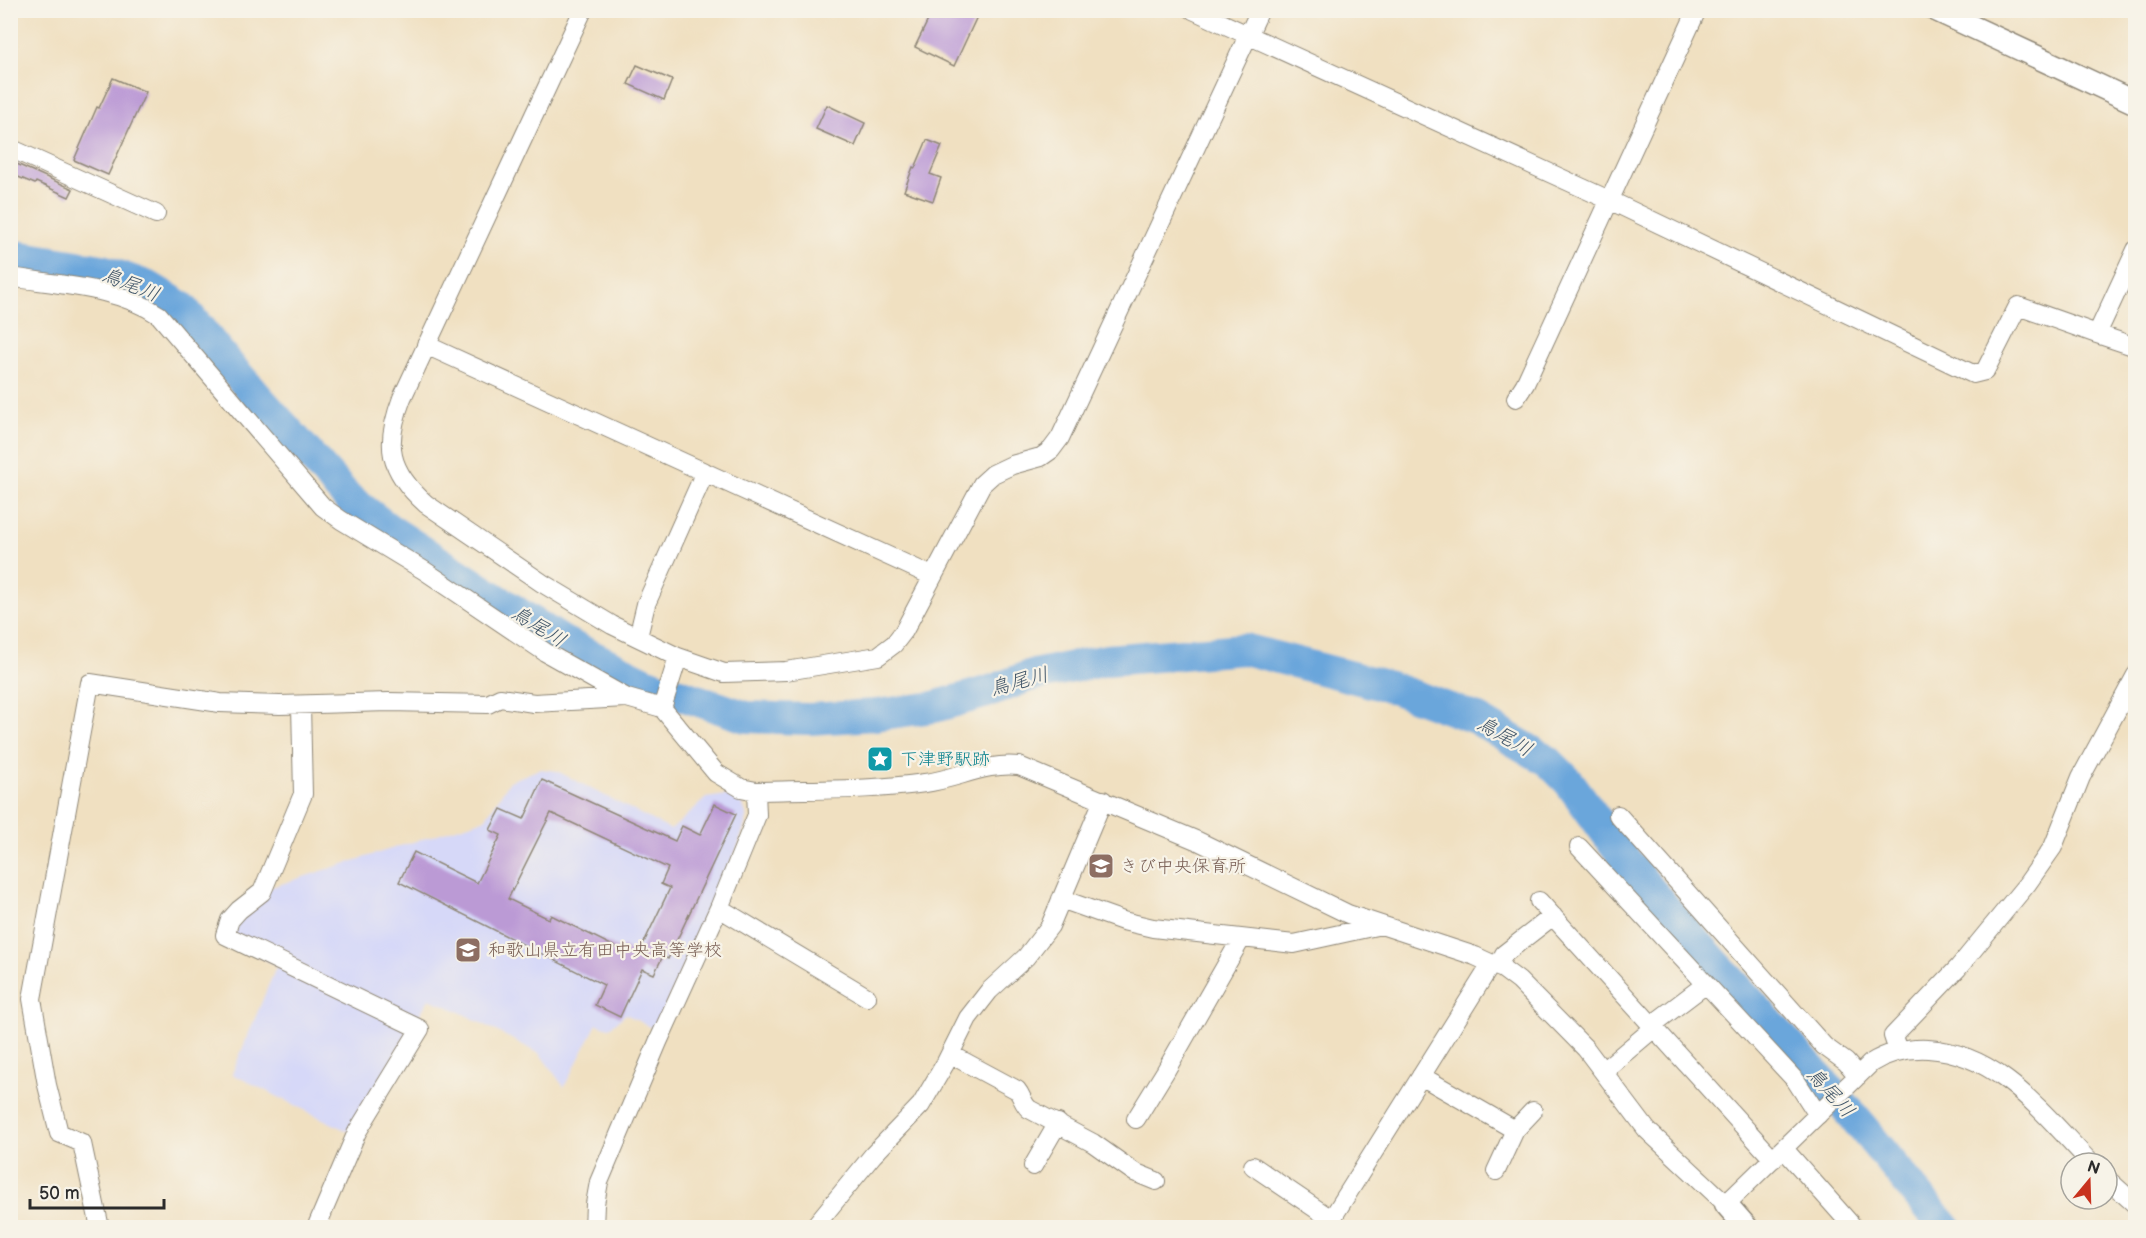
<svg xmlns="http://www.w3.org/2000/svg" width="2146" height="1238" viewBox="0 0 2146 1238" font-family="'Balsamiq Sans','Klee One',sans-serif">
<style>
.built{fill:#d6d8f8}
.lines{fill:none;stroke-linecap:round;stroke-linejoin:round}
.river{stroke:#6ba6db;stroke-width:32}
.building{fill:#bb9ad5;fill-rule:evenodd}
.minor-casing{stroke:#8e8676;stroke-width:20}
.tertiary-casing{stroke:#8e8676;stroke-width:25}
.minor{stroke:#fff;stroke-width:18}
.tertiary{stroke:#fff;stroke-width:22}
.labels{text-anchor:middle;stroke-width:4.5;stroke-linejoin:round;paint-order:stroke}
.culture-label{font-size:18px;fill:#0d838f;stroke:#f7f3e8;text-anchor:start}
.education-label{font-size:18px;fill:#785e54;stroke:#f7f3e8;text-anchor:start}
.water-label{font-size:20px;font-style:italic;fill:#415669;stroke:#f7f3e8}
</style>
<rect width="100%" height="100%" fill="#f7f3e8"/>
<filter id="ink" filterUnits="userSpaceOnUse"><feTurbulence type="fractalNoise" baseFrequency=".0167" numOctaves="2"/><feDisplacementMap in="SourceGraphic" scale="12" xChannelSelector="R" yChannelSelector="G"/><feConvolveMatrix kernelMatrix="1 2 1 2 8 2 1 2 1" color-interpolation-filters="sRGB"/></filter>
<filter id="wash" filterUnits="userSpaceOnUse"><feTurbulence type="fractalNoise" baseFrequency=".008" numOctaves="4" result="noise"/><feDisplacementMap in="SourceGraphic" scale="24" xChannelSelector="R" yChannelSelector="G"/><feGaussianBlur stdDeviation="1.35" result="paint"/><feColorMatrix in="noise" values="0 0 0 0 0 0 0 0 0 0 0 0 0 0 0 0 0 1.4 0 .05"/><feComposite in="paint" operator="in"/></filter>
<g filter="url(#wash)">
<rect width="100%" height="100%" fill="#f0e0c1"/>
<path class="built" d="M540,769L557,771L671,830L706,798L727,795L743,805L747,817L739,844L655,1030L626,1014L609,1028L597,1024L564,1087L540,1054L456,1010L429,999L349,1132L232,1074L277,965L217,938L250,894L485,819L510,781Z"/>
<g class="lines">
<path class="river" d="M10,255L102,270L149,287L182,307L228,364L348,498L390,530L563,642L647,683L746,717L809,719L876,715L934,707L994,690L1029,676L1107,660L1244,649L1390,687L1475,718L1548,761L1569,782L1631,867L1667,910L1848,1110L1936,1217L1947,1228"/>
</g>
<g id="blocks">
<path class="building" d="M933,10H980L954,66L915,47Z
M637,65L672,80L664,100L628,84Z
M113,78L146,92L108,175L74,160L97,107L99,108Z
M827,105L865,123L855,146L816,129Z
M927,140L942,146L930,174L941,178L933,201L904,191L913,167L915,168Z
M10,161L73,189L69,197L36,182L35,184L11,174Z
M542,780L675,841L682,826L700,835L715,804L736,814L668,959L663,956L654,974L642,969L620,1017L595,1005L604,985L399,882L414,852L477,883L501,835L490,830L501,809L524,819ZM551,813L668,868L661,884L670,888L638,955L622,947L621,950L551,915L549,919L508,899Z"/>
</g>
</g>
<g filter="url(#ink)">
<use href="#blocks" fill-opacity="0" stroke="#8e8676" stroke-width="1.5"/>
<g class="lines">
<g class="minor-casing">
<path id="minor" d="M583,10L402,398C384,445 388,470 426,504L542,583L612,625L678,657L724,673L786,671L878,656L894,644L904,631L982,484L993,474L1012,465L1041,457L1051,450L1060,438L1260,10
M1193,10L1609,200L1973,374L1985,371L2018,306L2097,334
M10,148L156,214
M2136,250L2097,334L2136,347
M10,277C60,285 117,287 159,315L323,507L341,520L425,571L545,652L627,698L662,708L716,773L741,788L756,791C813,789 869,791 925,783C957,779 987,762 1019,766L1198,841L1348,914L1475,956L1503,969L1519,981L1586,1049L1647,1130L1726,1204L1871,1063C1889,1052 1907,1048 1928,1049C1999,1053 2045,1116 2091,1163
M426,345L932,576
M1516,398L1525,384L1697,10
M638,637L646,604L705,472
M301,705L303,794L262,892L239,910L230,920L225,935L420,1029L357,1132L316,1228
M662,708L678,657
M1618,815L1824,1046L1846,1062L1858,1076
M1579,847L1796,1081L1818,1115
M1061,899L1123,921L1153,928L1294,944L1381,925
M1539,901L1773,1159
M719,908L867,997
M1498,967L1504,954L1553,916
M1652,1025L1706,984
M1898,1051L1893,1036L1958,968L2027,884L2053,847L2081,777L2136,675
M950,1054L1017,1090C1022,1096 1023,1104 1029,1109L1093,1143L1134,1172L1156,1181
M1603,1071L1654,1028
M1421,1076L1515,1130
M1136,1119L1165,1072L1241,939
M1784,1149L1854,1228
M1033,1166L1058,1123
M1253,1166L1331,1219
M1496,1171L1515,1130L1533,1111
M2107,1179L2136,1205
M100,1228L82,1143L59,1133L47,1085L32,999L90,683L220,703L280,705L389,702L488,704L500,698L534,703L625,698
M594,1228L595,1204L599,1182L658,1042L719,908L757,815L756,791
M813,1228L873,1155L921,1105L945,1064L968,1018L989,991L1026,957L1050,926L1103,800
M1326,1228L1492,963"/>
</g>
<g class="tertiary-casing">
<path id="tertiary" d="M1936,10L2136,103
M1726,1204L1747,1228"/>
</g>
<use href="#minor" class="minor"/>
<use href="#tertiary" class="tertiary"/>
</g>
</g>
<defs>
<g id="sight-square" transform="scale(1.35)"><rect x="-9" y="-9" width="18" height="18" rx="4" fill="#0f9aa8" stroke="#f7f3e8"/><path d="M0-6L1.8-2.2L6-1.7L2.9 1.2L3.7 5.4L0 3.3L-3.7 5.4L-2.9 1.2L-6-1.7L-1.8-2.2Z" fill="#fff"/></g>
<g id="school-square" transform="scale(1.35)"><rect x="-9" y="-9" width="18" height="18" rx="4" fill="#8d6e63" stroke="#f7f3e8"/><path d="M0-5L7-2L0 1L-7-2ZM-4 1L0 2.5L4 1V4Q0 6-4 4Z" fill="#fff"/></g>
</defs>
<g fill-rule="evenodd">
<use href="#sight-square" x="880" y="759"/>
<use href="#school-square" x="1101" y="866"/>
<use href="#school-square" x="468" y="950"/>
</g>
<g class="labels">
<g class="culture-label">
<text x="900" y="765">下津野駅跡</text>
</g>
<g class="education-label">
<text x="1120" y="872">きび中央保育所</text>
<text x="488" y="956">和歌山県立有田中央高等学校</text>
</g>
<g class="water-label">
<text transform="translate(131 284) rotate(22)" y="7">鳥尾川</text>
<text transform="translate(539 626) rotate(32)" y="7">鳥尾川</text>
<text transform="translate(1019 681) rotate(-15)" y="7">鳥尾川</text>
<text transform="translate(1505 736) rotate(30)" y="7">鳥尾川</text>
<text transform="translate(1831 1092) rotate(48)" y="7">鳥尾川</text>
</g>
</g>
<rect width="2146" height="1238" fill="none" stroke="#f7f3e8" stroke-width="36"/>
<g transform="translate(2089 1181) rotate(19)"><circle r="28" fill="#f7f3e8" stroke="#a5a39c" stroke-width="1.5"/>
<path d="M0-4.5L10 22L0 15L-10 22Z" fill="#c8321e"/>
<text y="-9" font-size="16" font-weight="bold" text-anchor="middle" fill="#2b2b2b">N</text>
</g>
<path d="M30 1199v9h134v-9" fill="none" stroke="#2b2b2b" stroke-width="3"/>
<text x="39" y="1199" font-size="18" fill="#2b2b2b" stroke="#f7f3e8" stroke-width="4.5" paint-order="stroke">50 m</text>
</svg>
